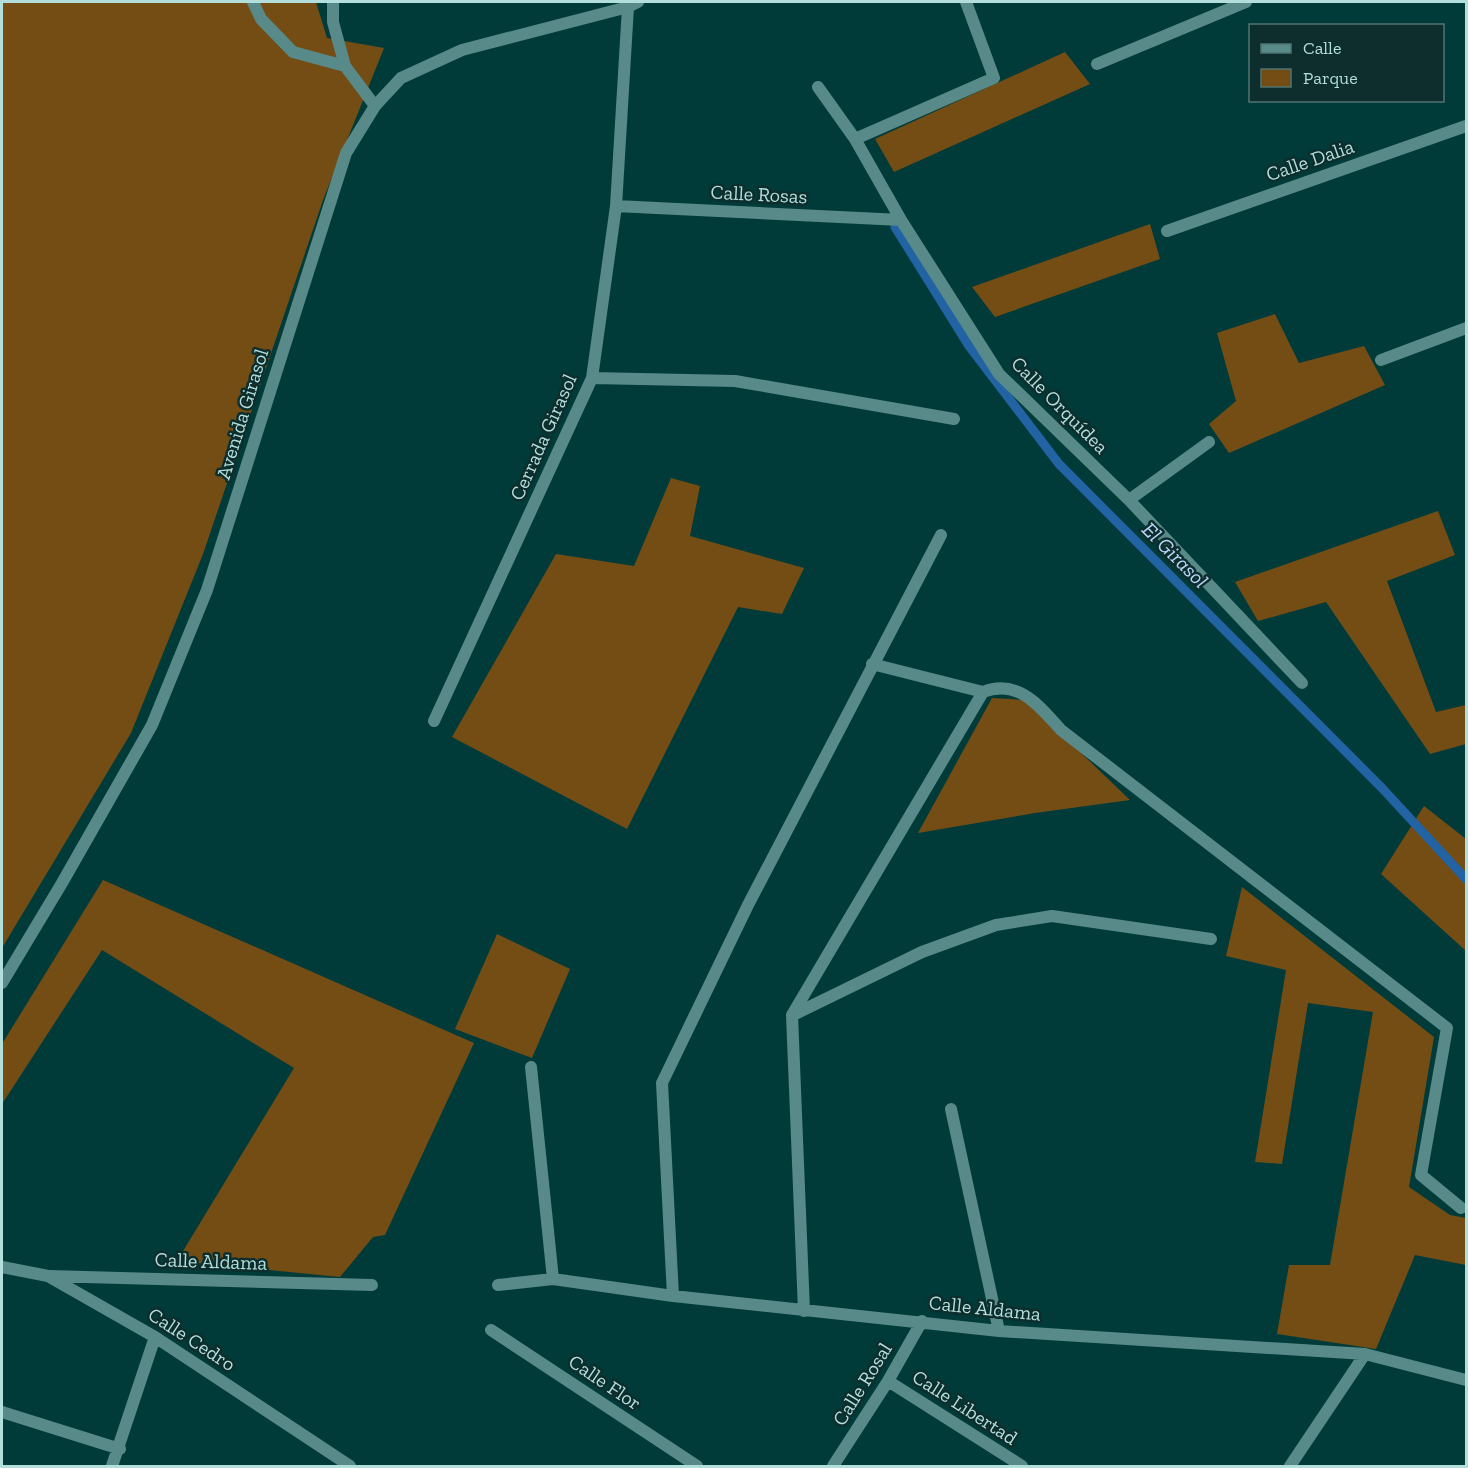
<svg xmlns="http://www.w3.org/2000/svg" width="1468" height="1468" viewBox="0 0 1468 1468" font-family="'Zilla Slab',serif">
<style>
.green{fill:#744d15}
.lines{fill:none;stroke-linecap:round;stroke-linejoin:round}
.stream{stroke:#2263a4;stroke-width:9}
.minor{stroke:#578a88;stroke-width:12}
.tertiary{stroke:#578a88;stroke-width:12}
.labels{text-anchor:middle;stroke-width:5;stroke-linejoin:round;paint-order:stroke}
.street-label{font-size:20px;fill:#b2dedc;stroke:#0e2e2d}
.water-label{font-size:21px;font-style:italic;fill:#b7d7fc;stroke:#0e2e2d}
</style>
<rect width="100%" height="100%" fill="#003b39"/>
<path class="green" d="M2,2H316L327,38L384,48L323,200L203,554L131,733L2,948Z
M1065,52L1090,84L894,172L875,139Z
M1150,224L1160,259L995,317L972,287Z
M1275,314L1299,363L1364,346L1385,385L1229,453L1209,424L1236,401L1217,333Z
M671,478L700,486L690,536L804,568L782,614L738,607L627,829L452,737L556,554L634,566Z
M1438,511L1455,555L1387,581L1436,712L1466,705V744L1430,754L1326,602L1258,621L1235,582Z
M992,698L1026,700L1130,800L1035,813L918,833Z
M1424,806L1466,839V951L1381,874Z
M103,880L474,1043L385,1235L373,1237L340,1277L177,1261L294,1068L102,950L2,1104V1044Z
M1242,887L1434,1037L1409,1187L1450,1215L1466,1218V1265L1415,1255L1376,1349L1277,1334L1289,1265H1330L1373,1012L1308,1003L1282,1164L1255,1162L1286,970L1226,956Z
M497,934L570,969L532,1058L455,1029Z"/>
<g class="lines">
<path class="stream" d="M895,227L969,346L1059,464L1381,787L1466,879"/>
<path class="minor" d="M253,2L261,19L293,52L345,66
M333,2V22L345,66L375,106
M1097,64L1246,2
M818,87L855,139L901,220L999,374L1129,500L1302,683
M855,139L994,78L966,2
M616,206L901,220
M1167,231L1466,126
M1381,360L1466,328
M592,378L735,381L954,419
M1129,500L1209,442
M872,664L983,692
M434,721L592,378L616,206L628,7L626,2
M793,1015L922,952L996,925L1052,916L1211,939
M531,1067L553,1279
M951,1109L999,1331
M2,1267L48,1276L155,1337L350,1466
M49,1276L372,1285
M498,1285L553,1279L673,1296L999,1331L1365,1354L1466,1380
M673,1296L662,1083L748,905L941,535
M804,1311L792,1015L983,692C1019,678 1040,707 1061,730L1447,1028L1421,1175L1461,1208
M491,1330L697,1466
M888,1381L1022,1466
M2,1412L120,1449
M112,1466L155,1337
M833,1466L888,1381L922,1321
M1290,1466L1365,1354"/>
<path class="tertiary" d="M2,983L62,883L152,725L207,590L346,153L375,106L401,78L462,50L628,7L638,2"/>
</g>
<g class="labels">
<g class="street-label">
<text transform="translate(1310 160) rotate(-19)" y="7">Calle Dalia</text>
<text transform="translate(759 194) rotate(3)" y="7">Calle Rosas</text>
<text transform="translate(1060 405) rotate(45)" y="7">Calle Orquídea</text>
<text transform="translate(242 414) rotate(-73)" y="7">Avenida Girasol</text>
<text transform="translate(543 437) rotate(-66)" y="7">Cerrada Girasol</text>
<text transform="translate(211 1261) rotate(2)" y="7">Calle Aldama</text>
<text transform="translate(985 1308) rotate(6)" y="7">Calle Aldama</text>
<text transform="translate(192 1339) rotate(33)" y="7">Calle Cedro</text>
<text transform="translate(605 1382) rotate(34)" y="7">Calle Flor</text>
<text transform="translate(862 1384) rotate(-58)" y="7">Calle Rosal</text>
<text transform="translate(965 1407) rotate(33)" y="7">Calle Libertad</text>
</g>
<g class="water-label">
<text transform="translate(1175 555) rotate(45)" y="7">El Girasol</text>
</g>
</g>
<rect width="1468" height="1468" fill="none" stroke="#b2dedc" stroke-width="6"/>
<rect x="1249" y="24" width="195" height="78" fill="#0e2e2d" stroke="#507473" stroke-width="1.5"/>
<rect x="1261" y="44" width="30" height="9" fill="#578a88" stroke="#507473" stroke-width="1.5"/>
<text x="1303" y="54" font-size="18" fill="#b2dedc">Calle</text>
<rect x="1261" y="69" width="30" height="18" fill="#744d15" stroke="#507473" stroke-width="1.5"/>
<text x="1303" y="84" font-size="18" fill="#b2dedc">Parque</text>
</svg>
